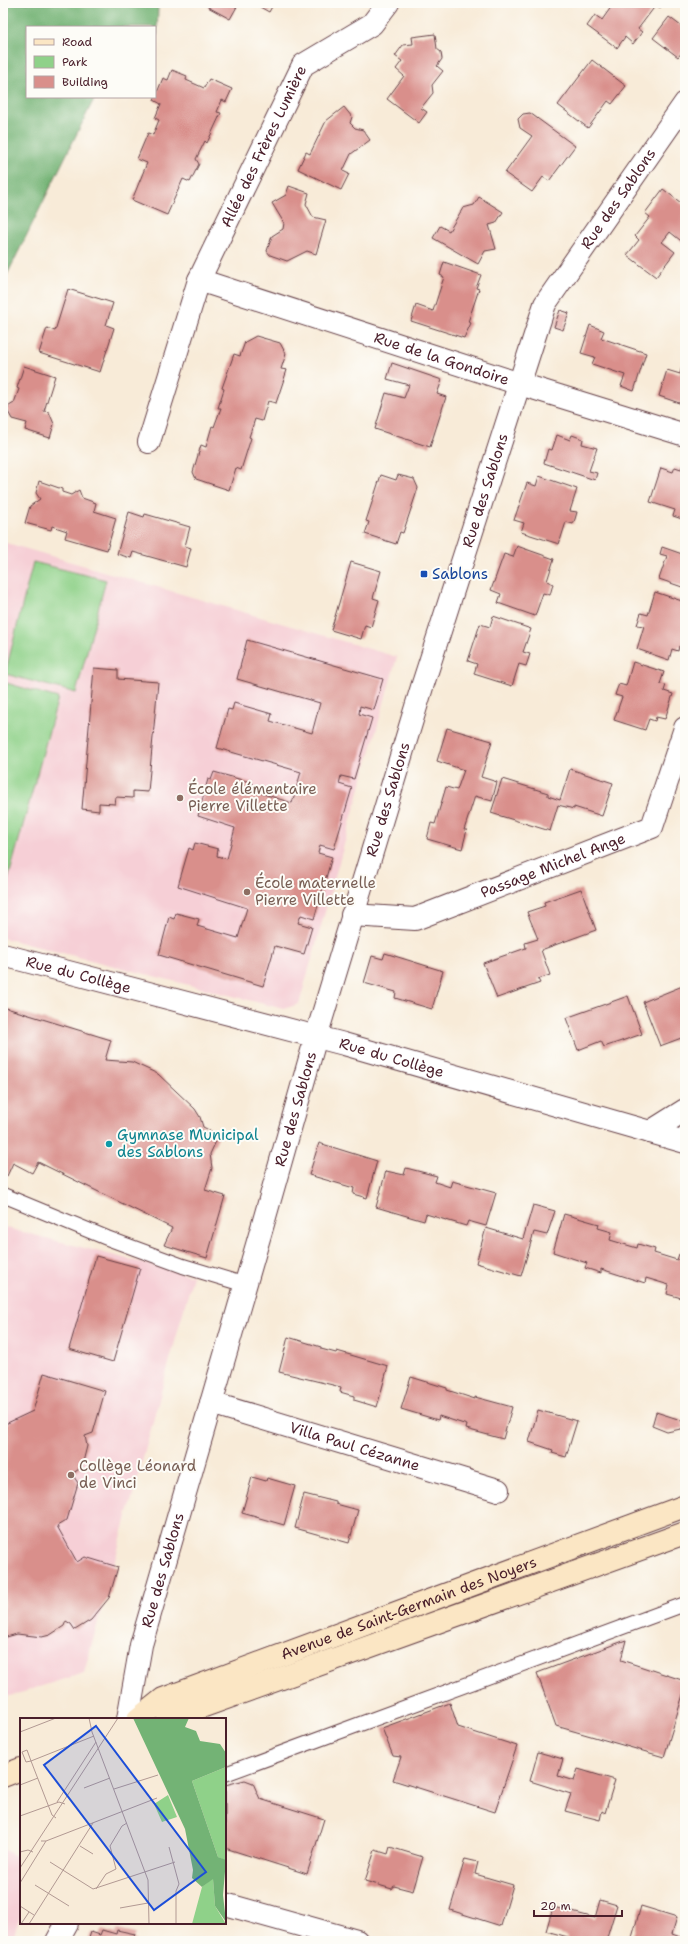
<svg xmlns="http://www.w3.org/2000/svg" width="688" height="1944" viewBox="0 0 688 1944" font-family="'Shantell Sans',sans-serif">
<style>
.built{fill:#f6cfd6}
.green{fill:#8fd189;stroke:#6c785a}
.forest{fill:#73b375;stroke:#5e6950}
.building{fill:#d98f8b}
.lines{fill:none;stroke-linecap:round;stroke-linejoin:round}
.service-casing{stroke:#643e45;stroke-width:16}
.minor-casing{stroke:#643e45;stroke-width:24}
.secondary-casing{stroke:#643e45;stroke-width:24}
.service{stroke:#fff;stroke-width:14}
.minor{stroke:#fff;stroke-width:22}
.secondary{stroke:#fbe6c4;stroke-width:22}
.transit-dot{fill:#1a4fb4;stroke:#fdfcf7;stroke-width:1.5}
.education-dot{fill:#8d6e63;stroke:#fdfcf7;stroke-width:1.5}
.culture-dot{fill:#0f9aa8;stroke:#fdfcf7;stroke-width:1.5}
.labels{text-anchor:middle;stroke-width:4;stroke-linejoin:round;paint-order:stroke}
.street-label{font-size:15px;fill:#4a1f2b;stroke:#fdfcf7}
.transit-label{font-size:15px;fill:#164399;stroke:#fdfcf7;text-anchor:start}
.education-label{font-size:15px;fill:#785e54;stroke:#fdfcf7;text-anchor:start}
.culture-label{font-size:15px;fill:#0d838f;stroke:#fdfcf7;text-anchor:start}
.inset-road{fill:none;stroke:#b29993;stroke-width:1}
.view{fill:#1d4ed8;fill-opacity:0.15;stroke:#1d4ed8;stroke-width:2}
.inset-edge{fill:none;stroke:#4a1f2b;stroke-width:2}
</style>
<rect width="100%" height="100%" fill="#fdfcf7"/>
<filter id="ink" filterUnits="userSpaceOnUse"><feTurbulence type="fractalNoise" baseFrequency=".025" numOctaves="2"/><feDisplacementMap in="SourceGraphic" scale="8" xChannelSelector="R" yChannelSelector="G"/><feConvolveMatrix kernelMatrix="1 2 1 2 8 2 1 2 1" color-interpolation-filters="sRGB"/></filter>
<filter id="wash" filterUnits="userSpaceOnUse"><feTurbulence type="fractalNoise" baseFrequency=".012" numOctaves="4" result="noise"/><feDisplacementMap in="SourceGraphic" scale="16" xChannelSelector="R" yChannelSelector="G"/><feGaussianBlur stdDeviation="0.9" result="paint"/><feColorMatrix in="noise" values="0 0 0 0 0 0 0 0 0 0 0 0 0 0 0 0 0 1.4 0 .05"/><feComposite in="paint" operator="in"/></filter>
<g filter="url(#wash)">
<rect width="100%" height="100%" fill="#f8ebd8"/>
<path class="built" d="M3,542L397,657L299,1004L284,1009L3,938Z
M3,1227L193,1276L84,1673L3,1698Z
M3,1849L21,1859V1913L12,1941H3Z"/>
<path class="green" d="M33,562L106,580L76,693L5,674Z
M3,682L58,698L3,898Z"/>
<path class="forest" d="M3,3H155L158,8L157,35L155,36V27H27V97H95L3,283Z"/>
<g id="blocks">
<path class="building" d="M210,3H239L230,19L208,7Z
M253,3H274L269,12Z
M614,3H664L660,8L656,5L638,29L642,32L633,44L625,37L617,48L587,26L595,15L602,20Z
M669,17L685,29V49L678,57L653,38Z
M435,34L437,49L441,52L442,59L437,66L443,71L432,85L433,93L421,108L427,112L419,123L387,99L404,76L396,69L402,61L395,56L403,45L413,44L412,37Z
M592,60L626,86L612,104L608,101L588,128L558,105Z
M172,70L187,76L186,80L204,88L209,79L232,89L226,102L222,100L217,112L221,113L207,143L205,141L196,159L199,164L190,182L183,179L167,215L132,200L147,163L137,159L148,133L153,135L159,120L155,118L161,104L154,100L163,78L168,80Z
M344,107L352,117L350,123L355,128L363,130L370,140L351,154L343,171L349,174L341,190L298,169L306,152L310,154L326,121Z
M530,113L575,146L549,181L543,177L532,192L505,173L532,136L520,128L518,119L523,114Z
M289,186L309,193L306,204L313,217L326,220L316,254L307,251L287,261L270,255L267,251L272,236L283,229L284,223L272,203L286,195Z
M663,189L685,206V244L670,232L662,242L675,252L656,277L627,255L639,240L635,236L650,217L645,213Z
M479,197L503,212L496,223L489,225L496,249L485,251L478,264L433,238L440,226L449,231L463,208L474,205Z
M444,262L481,275L476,288L479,289L468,322L471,323L464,338L411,321L416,305L433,311L444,277L440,275Z
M68,289L113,303L106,325L114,328L100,372L39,353L47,328L55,331Z
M560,310L569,313L563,330L554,327Z
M590,325L604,331L601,338L646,353L634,391L621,386L625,375L592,364L595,357L581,353Z
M256,336L280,343L286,354L281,369L287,370L276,403L268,401L262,421L255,419L249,437L251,438L241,470L236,468L229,490L196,479L193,472L201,445L206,447L212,426L214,427L221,408H218L224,389L222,388L234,354L240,356L245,342Z
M392,363L442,380L437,394L446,397L430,447L375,429L386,393L404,398L409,385L387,379Z
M24,366L55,376L44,411L49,412L54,424L50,438L25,430L27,423L12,419L6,408L14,403L19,389L17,388Z
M682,366L685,367V405L659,396L667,370L680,374Z
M557,435L570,440L572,435L583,439L582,444L597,448L589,471L597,473L595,480L544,463L548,449L552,450Z
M685,460V520L673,516L675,510L650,502L661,468L673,472L675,467L681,469Z
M381,475L396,480L398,475L414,479L418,488L403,533L400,532L396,544L365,534L369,522L366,521Z
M539,476L577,489L570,511L577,512L575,519L573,524L566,522L559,544L521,532L524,523L514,520L527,483L536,486Z
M39,481L62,489V492L71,495L79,490L82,498L96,503L94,511L116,518L107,550L65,538L67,531L52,526L51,530L25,523L30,506L40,499L36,493Z
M129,512L144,517L145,514L190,527L185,546L191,548L186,567L133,552L131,558L117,554Z
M517,546L554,559L547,581L553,584L550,595L543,593L535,616L498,603L501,594L491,590L504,554L513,557Z
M662,547L685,555V588L659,579L667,556L660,554Z
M351,562L381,571L373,598L379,600L371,627L365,625L361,639L331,630Z
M655,592L685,602V648L679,646L678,651L672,649L669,660L637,649L644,626L637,625L641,613L648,615Z
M493,616L531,629L523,652L530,654L526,666L519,664L512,686L474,674L477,664L468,661L480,624L490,627Z
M247,640L383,679L374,710L360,706L359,714L372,718L354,779L341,776L339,784L352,788L334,849L320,845L318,853L332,857L314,919L301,915L298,923L312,927L304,954L275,946L263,986L159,955L169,917L174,919L176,913L199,919L197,926L238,938L247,908L178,886L189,848L193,850L195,843L218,849L217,856L227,859L235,828L198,816L208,779L211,780L214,772L253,783L251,790L292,803L301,772L217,748L228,709L232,710L234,703L272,714L270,721L312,733L320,703L237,679Z
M633,662L664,672L660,684L666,685L664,691L673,694L665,719L656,717L655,721L649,719L645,730L614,720L622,697L615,695L617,689L619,684L626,686Z
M94,668L118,670V679L158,682L148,792L133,791V798L116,797L115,804L99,803V811L82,809Z
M447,728L492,741L481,777L497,782L492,801L475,796L464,830H467L462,849L427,839L431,823L435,824L446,787L457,790L464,770L437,761Z
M570,769L613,783L602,816L574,807V809L558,805L550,831L491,813L502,779L548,793V796L560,800Z
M581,889L596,930L541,950L550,975L538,979L540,983L497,998L483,963L526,948L525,943L538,939L527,912L545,906L544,902Z
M385,953L443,971L432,1009L395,998L396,992L364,983L372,956L383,959Z
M685,985L684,1037L660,1046L643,1002Z
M628,996L642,1034L604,1047L601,1041L578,1050L566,1018Z
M3,1007L111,1040L105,1060L132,1062L158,1074L195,1109L200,1117L203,1127L219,1135L210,1154L212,1168L205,1190L225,1196L207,1258L164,1245L172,1228L38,1162L32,1173L13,1163L7,1176L3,1174Z
M319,1143L377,1161L367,1198L353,1194L354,1188L309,1175Z
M406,1168L437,1176L435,1182L450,1187L452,1181L496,1193L486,1226L468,1221L466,1226L426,1214L424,1221L376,1207L386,1171L404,1175Z
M533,1205L555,1211L547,1235L534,1232L521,1276L476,1263L486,1228L523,1239Z
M564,1214L599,1224L598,1228L612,1232L610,1240L637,1248L638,1244L655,1249L654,1253L677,1260L679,1254L685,1256V1299L667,1294L669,1285L646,1278L645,1283L601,1269V1273L585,1268L587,1263L553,1252Z
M96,1256L140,1268L113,1362L69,1349Z
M288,1337L321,1347V1349L336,1353L337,1351L388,1366L377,1407L354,1400V1396L340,1392L341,1387L279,1372Z
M44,1373L105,1391L93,1433L85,1436L87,1446L83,1462L79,1469L72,1474L78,1483L67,1520L57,1526L77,1562L85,1557L118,1567L109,1598L91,1620L75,1630L71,1624L66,1621L64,1626L50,1635L42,1637L17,1634L3,1638V1425L33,1411Z
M411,1377L447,1388V1390L475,1399V1397L512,1407L503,1439L466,1429L467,1425L439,1416L438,1420L401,1409Z
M538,1410L577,1421L566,1457L552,1453L553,1450L529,1442Z
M656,1412L681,1420L685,1428L667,1432L652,1426Z
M252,1477L266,1481L267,1478L295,1486L284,1525L242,1513Z
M304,1494L336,1502V1504L358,1510L349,1543L295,1528Z
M626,1640L621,1660L685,1681V1688L664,1757L556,1726L537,1673Z
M450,1703L458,1727L517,1746L495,1812L393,1780L401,1757L393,1756L382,1728Z
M538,1752L563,1759L558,1776L574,1781L578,1769L615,1780L605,1813L602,1811L600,1820L565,1811L571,1794L530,1781Z
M245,1780L253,1783L260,1799L324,1819L307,1874L225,1848V1785Z
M390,1847L423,1857L413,1891L394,1886L392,1889L365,1881L375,1850L388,1854Z
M465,1859L478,1862L475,1874L513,1885L501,1926L450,1910Z
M600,1900L617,1905L606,1941H567L568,1937L546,1931L553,1907L595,1918Z
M641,1906L677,1917L672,1934L683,1938L682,1941H631Z
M102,1930L116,1934L117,1930L135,1934L133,1939L137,1941H88L91,1932L100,1935Z"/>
</g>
</g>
<g filter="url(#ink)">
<use href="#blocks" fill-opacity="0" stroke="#643e45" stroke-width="1"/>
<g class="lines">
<g class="service-casing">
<path id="service" d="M3,1195L107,1238L183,1266L246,1285
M225,1774L685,1604"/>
</g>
<g class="minor-casing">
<g id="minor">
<path id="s1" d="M199,280L520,384L685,435"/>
<path id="s2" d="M149,442L199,280L303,65L372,24L388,3"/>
<path id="s3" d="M352,915L415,919L652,827L685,728"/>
<path id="s4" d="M3,955L344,1044L685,1142"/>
<path d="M650,1132L685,1110"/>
<path id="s5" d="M211,1403L498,1490"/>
<path id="s6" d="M128,1719L141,1645L263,1224L316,1037L422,687L545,304L685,103"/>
<path d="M225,1904L357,1941"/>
<path d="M57,1941L67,1923"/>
</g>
</g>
<g class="secondary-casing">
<g id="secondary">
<path id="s7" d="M138,1719L163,1699L685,1506"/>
<path d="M168,1719L685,1533"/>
<path d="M3,1776L21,1769"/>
</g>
</g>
<use href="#service" class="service"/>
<use href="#minor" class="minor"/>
<use href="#secondary" class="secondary"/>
</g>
</g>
<rect class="transit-dot" x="420" y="570" width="8" height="8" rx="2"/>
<g class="education-dot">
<circle cx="180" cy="798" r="4"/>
<circle cx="247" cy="892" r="4"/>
<circle cx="71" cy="1475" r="4"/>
</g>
<circle class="culture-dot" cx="109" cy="1144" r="4"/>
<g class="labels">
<g class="street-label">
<text dy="5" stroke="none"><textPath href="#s2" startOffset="318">Allée des Frères Lumière</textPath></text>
<text dy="5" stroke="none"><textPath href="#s6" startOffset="1604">Rue des Sablons</textPath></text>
<text dy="5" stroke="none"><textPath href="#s1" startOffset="255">Rue de la Gondoire</textPath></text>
<text dy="5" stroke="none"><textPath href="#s6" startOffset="1280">Rue des Sablons</textPath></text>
<text dy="5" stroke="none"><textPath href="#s6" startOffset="956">Rue des Sablons</textPath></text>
<text dy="5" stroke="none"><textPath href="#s3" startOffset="211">Passage Michel Ange</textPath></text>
<text dy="5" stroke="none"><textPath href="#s4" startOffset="78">Rue du Collège</textPath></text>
<text dy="5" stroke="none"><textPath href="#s4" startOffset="402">Rue du Collège</textPath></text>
<text dy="5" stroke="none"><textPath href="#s6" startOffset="633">Rue des Sablons</textPath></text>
<text dy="5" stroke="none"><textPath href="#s5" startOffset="150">Villa Paul Cézanne</textPath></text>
<text dy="5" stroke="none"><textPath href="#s6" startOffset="153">Rue des Sablons</textPath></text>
<text dy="5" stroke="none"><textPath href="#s7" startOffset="294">Avenue de Saint-Germain des Noyers</textPath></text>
</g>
<g class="transit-label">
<text x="432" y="579">Sablons</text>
</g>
<g class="education-label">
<text x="188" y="794">École élémentaire<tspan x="188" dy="17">Pierre Villette</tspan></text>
<text x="255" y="888">École maternelle<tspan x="255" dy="17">Pierre Villette</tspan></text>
<text x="79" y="1471">Collège Léonard<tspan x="79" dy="17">de Vinci</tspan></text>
</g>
<g class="culture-label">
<text x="117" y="1140">Gymnase Municipal<tspan x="117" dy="17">des Sablons</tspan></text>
</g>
</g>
<g transform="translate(20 1718)">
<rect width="206" height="206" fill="#f8ebd8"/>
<path d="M206,49V142H204L198,139L172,63ZM148,77L157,99L142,104L134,86ZM193,160L195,188L206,206H172L182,169Z" fill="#8fd189"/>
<path d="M113,0H169L165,9L176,13L180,23L200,26L206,35V49L172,63L198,139L206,142L203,177L206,204L195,188L193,161L182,169L172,160L173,152L165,111Z" fill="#73b375"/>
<path class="inset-road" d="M69,0L72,14L128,162L129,206M0,14L36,0M0,67L18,60M64,70L90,60M94,71L138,57M37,84L76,24M0,98L39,84L45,86M36,100L32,97L11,43L7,32L2,34L6,44L11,43L74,18M21,123H26L137,80M60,128L73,136M149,129L159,166L156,173V206M0,134L8,132L13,134M30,144L73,171L155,144M0,150L98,0M0,165L26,123M15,167L49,188M76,171L86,156L96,151L90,128L102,108L107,105M0,188L14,197M100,190L128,185M1,206L9,194M9,206L73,105"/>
<path class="view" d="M76,8L186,154L134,192L24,47Z"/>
<rect width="206" height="206" class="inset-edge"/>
</g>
<rect width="688" height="1944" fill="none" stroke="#fdfcf7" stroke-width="16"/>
<rect x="26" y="26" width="130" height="72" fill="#fdfcf7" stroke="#b5a4a5"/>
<rect x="34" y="39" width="20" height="6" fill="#fbe6c4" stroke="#b5a4a5"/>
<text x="62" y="46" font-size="12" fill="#4a1f2b">Road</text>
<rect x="34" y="56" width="20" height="12" fill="#8fd189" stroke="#b5a4a5"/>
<text x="62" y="66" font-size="12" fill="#4a1f2b">Park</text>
<rect x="34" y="76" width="20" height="12" fill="#d98f8b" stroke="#b5a4a5"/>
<text x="62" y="86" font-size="12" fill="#4a1f2b">Building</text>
<path d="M534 1910v6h88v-6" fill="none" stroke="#4a1f2b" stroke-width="2"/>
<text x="540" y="1910" font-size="12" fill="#4a1f2b" stroke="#fdfcf7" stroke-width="3" paint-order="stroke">20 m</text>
</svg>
